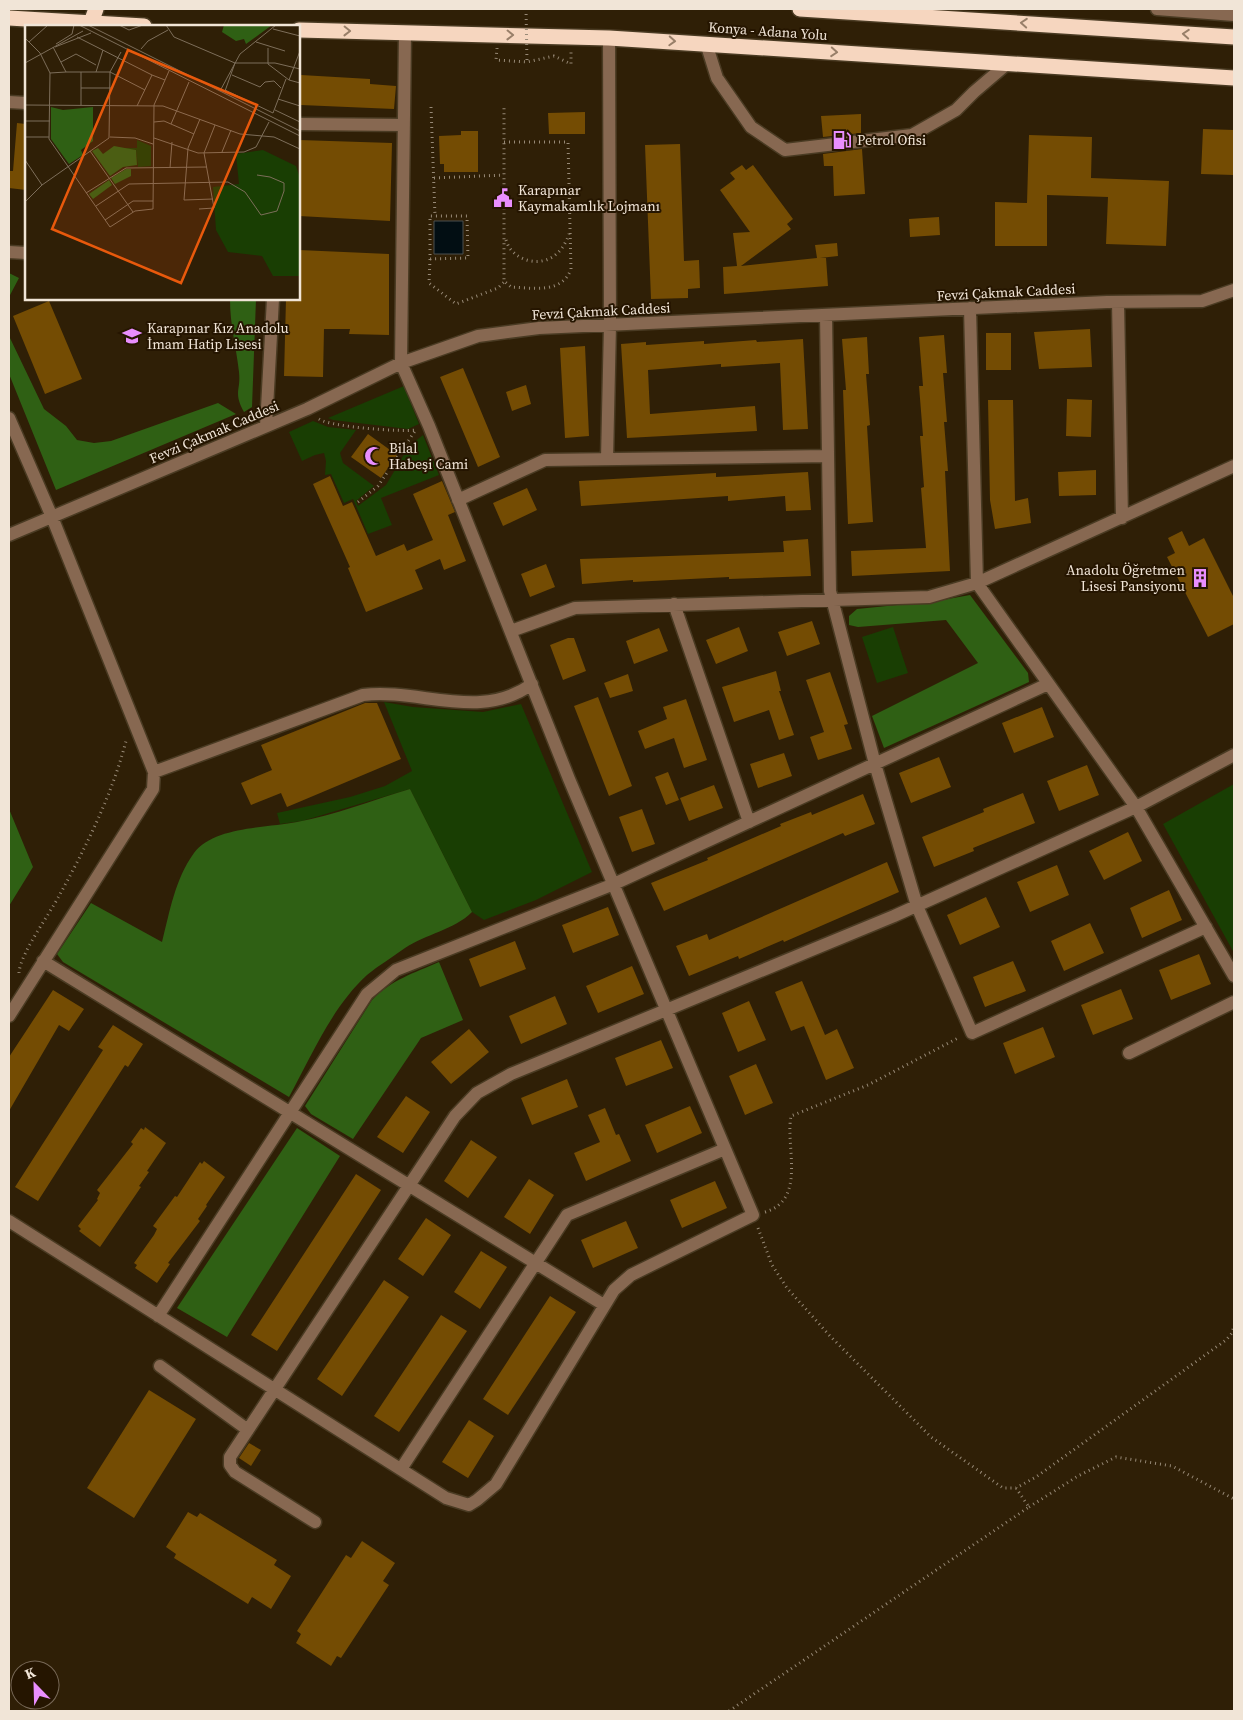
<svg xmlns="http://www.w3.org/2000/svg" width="1243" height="1720" viewBox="0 0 1243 1720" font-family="'Source Serif 4',serif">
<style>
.green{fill:#193e03}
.forest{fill:#2f6014}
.water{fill:#020e13;stroke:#4a4e4e}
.building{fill:#744c03}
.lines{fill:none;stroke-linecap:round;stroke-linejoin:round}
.minor-casing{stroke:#4a3b23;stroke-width:15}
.highway-casing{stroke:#4a3b23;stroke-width:18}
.path{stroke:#978976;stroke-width:3;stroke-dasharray:1 4;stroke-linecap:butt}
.minor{stroke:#876851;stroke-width:12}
.highway{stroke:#f6d6bf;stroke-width:15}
.path-bridge{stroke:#978976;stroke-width:3;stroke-dasharray:1 4;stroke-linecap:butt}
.oneway{stroke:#987f69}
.labels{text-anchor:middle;stroke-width:4;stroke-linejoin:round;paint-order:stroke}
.street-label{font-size:14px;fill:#f1e5d7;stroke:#251500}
.poi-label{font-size:14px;fill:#f1e5d7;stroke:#251500;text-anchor:start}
.inset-road{fill:none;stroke:#7d6e5a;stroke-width:1}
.view{fill:#e8590c;fill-opacity:0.15;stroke:#e8590c;stroke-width:2.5}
.inset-edge{fill:none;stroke:#f1e5d7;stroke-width:2.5}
</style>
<rect width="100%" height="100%" fill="#2f1f06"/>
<path class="green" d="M404,386L419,424L408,429L333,420L328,418Z
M313,421L328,427L356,430L340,453L343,463L374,486L356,501L358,506L386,485L409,446L423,435L439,475L381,498L392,525L368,534L353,499L344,503L331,474L325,475L326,461L324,453L315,455L302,461L289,432Z
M893,627L908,673L877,683L862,637Z
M384,702L413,707L483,712L521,704L592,872L536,900L484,920L472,912L410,789L302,821L280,824L277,813L350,797L385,786L412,771Z
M1234,784V953L1163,824Z"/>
<path class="forest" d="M9,273L19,278L9,297Z
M230,299H256L252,407L244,412C233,392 241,391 239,372C236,345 230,326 230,299Z
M9,336L44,409L66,426L77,440L94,443L111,441L218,403L236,414L56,490L9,374Z
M970,595L1028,673L1029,682L884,748L872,716L978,663L946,620L858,627L849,625V616L857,609L937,601Z
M410,789L472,912C454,930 426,934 405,948C393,957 379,965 367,975C332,1007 312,1055 289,1097L63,962L57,954L91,903L162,942C170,911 175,879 194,853C214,826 268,828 297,822C335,815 373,800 410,789Z
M9,809L33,867L9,906Z
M439,962L463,1020L421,1038L353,1139L311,1114L305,1106L372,1000C391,980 414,973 439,962Z
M297,1128L340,1156L227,1337L177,1308Z"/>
<path class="water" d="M434,221H463V254H434Z"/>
<path class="building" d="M301,75L370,79V84L396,86L394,109L301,105Z
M585,112V134H549L548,113Z
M861,114V133L823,137L821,116Z
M17,123L26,124V190L9,188V171H13Z
M1203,129L1234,130V175L1201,174Z
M461,131H478V172H444V164H440L439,136L461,135Z
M1029,135L1092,137L1091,178L1169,181L1166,246L1106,244L1108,197L1047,195V246H995V202L1027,203Z
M299,140L392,143L390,221L299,216Z
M680,144L684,261L699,260L700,288L688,289V298L651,299L645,145Z
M862,149L865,194L834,196L833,166H824L823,154Z
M742,165L746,170L753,165L793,219L787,224L791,229L741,266L817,258L815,245L837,243L838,256L820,258H826L828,286L724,294L723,267L737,266L733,233L750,232L720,190L735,179L730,173Z
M939,217L940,235L910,237L909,219Z
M299,250L389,254V335L349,334L350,329H324L323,377L284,376L286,299H299Z
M49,301L82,379L45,394L13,316Z
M1090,329L1092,367L1039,369L1034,332Z
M986,333H1011V370H986Z
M944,335L947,373H943L947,422H944L948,471H945L950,571L852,576L851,551L926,548L921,488L924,487L920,436H923L919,386H923L919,337Z
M867,337L869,374H866L870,425L867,426L873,522L848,524L843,390H846L842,339Z
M803,339L808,429L783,430L780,363L721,367V364L648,370L650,414L755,406L757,431L627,438L621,344L646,342V345L704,341V344L756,340L757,342Z
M585,346L589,436L565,438L560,348Z
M463,368L500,457L478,467L440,377Z
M526,385L531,404L512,411L506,392Z
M1067,399L1092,400L1091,437L1066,436Z
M988,400H1013L1015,501L1028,498L1031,523L995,529L990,500Z
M368,434L397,455L381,478L351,457Z
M1096,470V495L1059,496L1058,472Z
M808,472L811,510L786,511L785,496L728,501V496L581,506L579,481L716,473V477Z
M330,476L343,506L352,502L376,556L404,544L407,551L433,540L413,494L442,481L455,512L448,515L466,561L444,570L440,559L415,570L423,589L366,612L348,568L350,567L313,484Z
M527,488L537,510L503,526L493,503Z
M1182,531L1189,546L1204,538L1234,598V624L1208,637L1167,557L1175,553L1168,538Z
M808,539L811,576L729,579V577L633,582V580L582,584L580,559L784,552L783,541Z
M546,564L555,587L530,597L521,574Z
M812,621L820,644L787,656L778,632Z
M739,627L748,651L716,664L706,640Z
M659,628L668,651L634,664L626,641Z
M568,638H574L586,671L563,680L550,645Z
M776,671L781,691H779L794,735L779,740L769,710L734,722L722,687Z
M830,672L848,724L844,725L852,749L818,760L810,737L824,732L806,680Z
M628,674L633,691L610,698L604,683Z
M598,697L632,786L609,796L574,706Z
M686,699L707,760L684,768L674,738L645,749L638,731L667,719L663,707Z
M365,703H377L401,759L287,807L281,793L251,805L241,783L272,770L261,745Z
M1042,707L1054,737L1014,753L1002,723Z
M784,753L792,776L758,788L750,764Z
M939,757L951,787L911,803L899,773Z
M1087,765L1099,795L1059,811L1047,781Z
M668,772L679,800L666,805L655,777Z
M714,785L723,808L689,821L680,798Z
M1023,793L1035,823L973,848L974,851L934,867L922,837L984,812L983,809Z
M863,794L875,824L845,836L843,833L664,911L651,883L708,860L707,858L781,826L780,824L811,812L812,815Z
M642,809L655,844L632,852L619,817Z
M1128,832L1142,861L1104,880L1089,851Z
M887,862L899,892L784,942L783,940L739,959L738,956L689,976L676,946L707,934L709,940Z
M1057,865L1069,895L1030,912L1017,882Z
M1169,890L1182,920L1142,938L1130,908Z
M986,897L1000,927L960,945L947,915Z
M608,907L619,935L573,953L562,925Z
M1090,923L1104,953L1064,971L1051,941Z
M515,941L526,969L480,987L469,959Z
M1199,954L1211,984L1171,1000L1159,970Z
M1013,961L1026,991L985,1007L973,977Z
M632,966L644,994L598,1013L586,986Z
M802,981L825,1035L837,1029L854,1068L826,1080L804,1026L791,1031L775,992Z
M1121,989L1133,1019L1093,1035L1081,1005Z
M53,990L84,1009L69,1031L59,1025L9,1111V1057Z
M555,996L567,1024L521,1044L509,1016Z
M749,1001L766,1040L738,1052L722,1013Z
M113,1025L143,1044L128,1067L125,1065L38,1201L15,1187L103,1050L98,1047Z
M1043,1027L1055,1057L1015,1074L1003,1043Z
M469,1029L489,1052L451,1084L431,1062Z
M661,1040L673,1068L626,1086L615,1058Z
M756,1064L773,1103L745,1115L729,1076Z
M567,1079L578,1107L532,1125L521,1098Z
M406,1096L430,1112L403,1153L377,1137Z
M690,1106L702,1133L657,1153L645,1125Z
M605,1108L616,1135L619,1134L631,1161L586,1181L574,1153L600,1142L588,1115Z
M145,1127L166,1143L147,1171L149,1172L139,1186L141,1187L100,1247L79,1231L81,1229L78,1226L98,1200L97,1199L100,1193L97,1190L133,1144L131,1142L141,1128L144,1130Z
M471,1140L497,1157L468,1198L444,1181Z
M204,1161L225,1177L206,1205L207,1206L198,1219L200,1221L168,1263L170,1264L157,1283L135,1268L137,1265L134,1263L154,1235L157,1229L153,1226L175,1196L177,1197L200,1162L202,1164Z
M356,1174L381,1190L277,1351L251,1335Z
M529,1179L554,1195L530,1234L504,1217Z
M715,1181L727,1208L682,1228L670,1200Z
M426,1218L451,1235L423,1276L398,1259Z
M626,1221L638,1248L593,1268L581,1240Z
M481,1251L507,1267L480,1309L454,1292Z
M384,1280L409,1297L342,1396L317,1379Z
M550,1296L576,1312L508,1415L483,1399Z
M441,1315L467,1331L399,1432L374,1416Z
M149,1390L196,1419L134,1518L87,1488Z
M469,1420L494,1436L468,1478L442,1462Z
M249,1443L261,1450L251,1466L239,1458Z
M188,1512L197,1517L200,1513L277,1560L274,1565L291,1576L271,1609L252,1597L248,1604L174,1558L176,1554L166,1547Z
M362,1541L395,1563L383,1581L389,1585L341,1658L337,1656L331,1666L296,1643L301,1634L297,1631L346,1555L351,1558Z"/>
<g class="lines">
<g class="minor-casing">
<path id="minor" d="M1157,9L1234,15
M706,43L717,78L751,127L785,150L912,135L956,110L974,92L1008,63
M9,102L26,103
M299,124L404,125
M9,252L26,253
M1118,302L1122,518
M970,308L977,583L1136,807L1234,976
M826,315L830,591L875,764L917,906L972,1033L1206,927
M9,418L52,517L154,772L153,789L9,1016
M266,426L273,299
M607,459L610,325L609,38
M458,500L545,460L828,456
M9,535L307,409L401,363L478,336L539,328L1107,302L1202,301L1234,290
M674,604L749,822
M511,631L575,608L929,597L977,583L1234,466
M154,772L363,695C420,688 480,722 532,684
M43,961L604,1305
M1129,1053L1234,1002
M9,1221L446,1498L469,1505L477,1500L496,1484L614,1290L631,1275L753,1215L569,779L429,426L401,363L405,33
M158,1316L367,994L396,970L614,884L1048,684
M160,1366L248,1430
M401,1469L567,1215L725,1149
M315,1522L235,1472L230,1465V1457L455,1116L477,1093L511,1074L894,916L1136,807L1234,755"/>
</g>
<g class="highway-casing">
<path id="highway" d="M800,9L1234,37
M9,18L144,26
M90,25L96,9
M299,30L609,38L1234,78"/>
</g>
<path class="path" d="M497,48L496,60L527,62L554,56L571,64V51
M431,107L435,216H467L468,258L430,259V216H435
M504,142H568L571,269C562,294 533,288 511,287L504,281C504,223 504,165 504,107
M434,178L504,175
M506,240C511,259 537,268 554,256C561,251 566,243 569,234
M430,259L429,283L456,304L498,288L504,282
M319,419C331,427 400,432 416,430
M358,502L378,486L415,431
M19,973C20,954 49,915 59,896C86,847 112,795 126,741
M765,1212C807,1200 785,1146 791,1116L868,1085L960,1037
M758,1228L772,1265L787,1288L830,1336L931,1437L1003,1488H1016L1036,1477L1226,1340L1232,1333L1234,1326
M1029,1507L1078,1476L1116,1457L1172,1466L1234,1499
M729,1711L1029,1507L1016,1488"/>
<use href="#minor" class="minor"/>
<use href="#highway" class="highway"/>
<path class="path-bridge" d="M526,9L527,62"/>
</g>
<defs><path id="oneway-chevron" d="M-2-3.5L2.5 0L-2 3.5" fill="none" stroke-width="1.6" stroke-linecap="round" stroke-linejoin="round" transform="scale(1.25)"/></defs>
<g class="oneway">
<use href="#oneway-chevron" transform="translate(1024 23) rotate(-176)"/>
<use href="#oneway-chevron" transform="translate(347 31) rotate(1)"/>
<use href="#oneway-chevron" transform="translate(1186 34) rotate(-176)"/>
<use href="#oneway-chevron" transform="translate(510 35) rotate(1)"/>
<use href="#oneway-chevron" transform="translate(672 41) rotate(3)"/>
<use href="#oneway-chevron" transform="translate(834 52) rotate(4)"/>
</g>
<defs>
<g id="fuel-bare" transform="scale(1.5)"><path d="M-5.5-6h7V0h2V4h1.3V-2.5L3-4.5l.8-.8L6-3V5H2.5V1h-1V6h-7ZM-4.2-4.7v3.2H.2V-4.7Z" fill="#e98efe" stroke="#251500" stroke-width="2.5" paint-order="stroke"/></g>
<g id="civic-bare" transform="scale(1.5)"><path d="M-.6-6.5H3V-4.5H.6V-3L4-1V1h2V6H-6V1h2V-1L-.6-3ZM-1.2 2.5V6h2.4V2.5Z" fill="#e98efe" stroke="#251500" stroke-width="2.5" paint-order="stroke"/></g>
<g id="school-bare" transform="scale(1.5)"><path d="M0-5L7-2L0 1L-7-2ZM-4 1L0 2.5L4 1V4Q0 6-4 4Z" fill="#e98efe" stroke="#251500" stroke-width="2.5" paint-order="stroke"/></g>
<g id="mosque-bare" transform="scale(1.5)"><path d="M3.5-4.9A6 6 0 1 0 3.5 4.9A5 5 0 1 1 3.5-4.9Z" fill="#e98efe" stroke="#251500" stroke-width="2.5" paint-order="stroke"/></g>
<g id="building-bare" transform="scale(1.5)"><path d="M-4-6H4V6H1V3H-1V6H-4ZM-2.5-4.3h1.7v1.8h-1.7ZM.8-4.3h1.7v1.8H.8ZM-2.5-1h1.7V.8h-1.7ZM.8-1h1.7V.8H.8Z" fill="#e98efe" stroke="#251500" stroke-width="2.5" paint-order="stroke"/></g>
</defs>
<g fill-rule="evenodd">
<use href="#fuel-bare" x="842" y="140"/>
<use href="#civic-bare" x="503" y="198"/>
<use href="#school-bare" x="132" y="336"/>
<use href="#mosque-bare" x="374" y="456"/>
<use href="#building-bare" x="1200" y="578"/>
</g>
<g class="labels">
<g class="street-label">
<text transform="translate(768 31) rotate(4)" y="5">Konya - Adana Yolu</text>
<text transform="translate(1006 292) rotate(-3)" y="5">Fevzi Çakmak Caddesi</text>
<text transform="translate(601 311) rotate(-3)" y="5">Fevzi Çakmak Caddesi</text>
<text transform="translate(214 432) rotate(-23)" y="5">Fevzi Çakmak Caddesi</text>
</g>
<g class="poi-label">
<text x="857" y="145">Petrol Ofisi</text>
<text x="518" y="195">Karapınar<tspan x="518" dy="16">Kaymakamlık Lojmanı</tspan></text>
<text x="147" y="333">Karapınar Kız Anadolu<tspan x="147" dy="16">İmam Hatip Lisesi</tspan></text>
<text x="389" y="453">Bilal<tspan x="389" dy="16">Habeşi Cami</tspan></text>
<text x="1185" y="575" text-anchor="end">Anadolu Öğretmen<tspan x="1185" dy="16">Lisesi Pansiyonu</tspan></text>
</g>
</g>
<g transform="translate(25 25)">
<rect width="275" height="275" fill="#2f1f06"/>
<path d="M112,115L126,121V141L113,142L111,125L96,123H112ZM238,125L271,141L275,153V251H248L237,231L203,227L191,205L188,162L214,159L211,129Z" fill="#193e03"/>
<path d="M199,0H247L221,19L219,14L211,16L197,7ZM26,82L38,85L68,82V116L56,125L58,130L44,139L26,114ZM89,121L111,125L112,140L98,142L85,151L67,126L73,123L78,129ZM101,144H106V151L90,159L86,153ZM84,155L87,160L68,174L64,169Z" fill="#2f6014"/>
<path class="inset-road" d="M54,0L275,111M63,0L275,106M94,0L104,5L118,0M141,0L149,12L210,38H250L275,44M248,4L275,11M52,12L127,50M0,13L15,28L25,48L24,114L85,202L110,186L128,184L129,80L144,46M4,17L23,0M231,17L260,26M31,19L47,9L49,0M28,22L41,47H85L120,65M30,22L66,8M243,23V39L264,55L275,58M116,24L123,16L143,5M36,37L51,29L71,40M0,38L58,6M71,47L78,25M25,48L41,47M207,50L235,62L240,57L249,56L256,63M264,55L275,26M56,63H86M200,65L248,88L261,54M195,66L215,29L251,0M200,66L210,38M253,74L275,81M0,80L138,81L215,109L249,112L275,124M56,80V47M112,81L127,50L140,55M250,85L275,97M175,94L163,123L159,175L188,174M0,96H25M129,97L139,96L169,109M146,99L164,57M0,112H24M85,112L110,113L128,119M129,113L173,128L219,127L231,122L244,97M65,126L108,187M197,127L206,105M0,135L17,160M145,143L147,117M61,168L101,143L182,142M0,177L17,160L84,113L85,47L96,27M71,181L104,159L203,157L220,167L236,190L252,186L259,166V158L245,152L232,150M174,184L189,183L179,128L190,100M80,195L108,176H128"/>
<path class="view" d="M103,25L232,80L156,258L27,204Z"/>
<rect width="275" height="275" class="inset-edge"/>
</g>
<rect width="1243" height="1720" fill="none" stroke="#f1e5d7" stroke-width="20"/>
<g transform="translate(35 1685) rotate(337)"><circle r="24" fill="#251500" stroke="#776856"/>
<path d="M0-4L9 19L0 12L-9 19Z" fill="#e98efe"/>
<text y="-8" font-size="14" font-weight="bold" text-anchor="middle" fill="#f1e5d7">K</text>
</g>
</svg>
